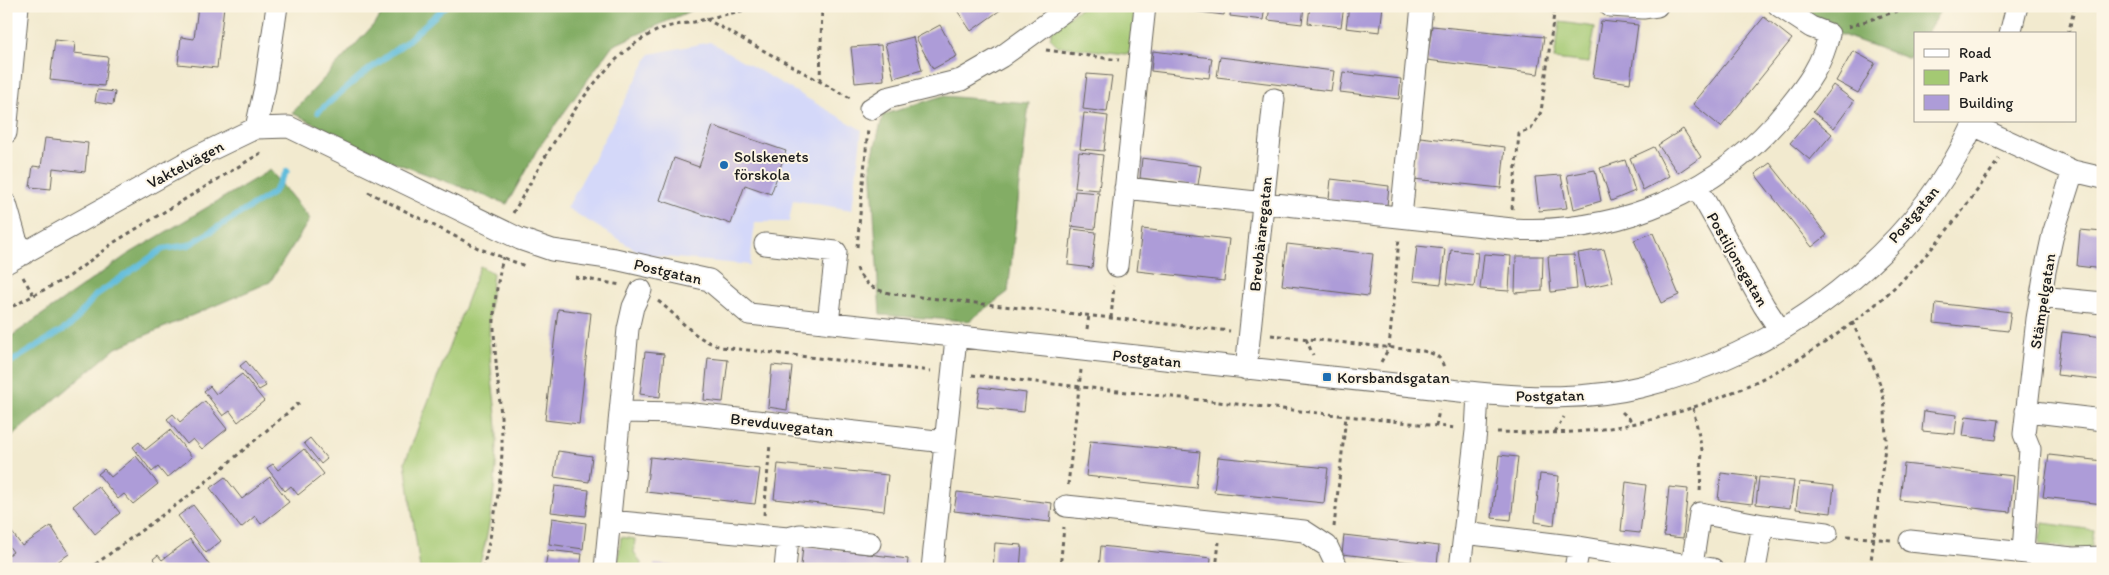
<svg xmlns="http://www.w3.org/2000/svg" width="2109" height="575" viewBox="0 0 2109 575" font-family="Itim,sans-serif">
<style>
.built{fill:#d4d8f9}
.green{fill:#a4c973;stroke:#607248}
.forest{fill:#83ad65;stroke:#506440}
.lines{fill:none;stroke-linecap:round;stroke-linejoin:round}
.stream{stroke:#5ebcdc;stroke-width:6}
.building{fill:#ad9cd8}
.minor-casing{stroke:#67645b;stroke-width:23}
.path{stroke:#67645b;stroke-width:3;stroke-dasharray:4 4;stroke-linecap:butt}
.minor{stroke:#fff;stroke-width:21}
.poi-dot{fill:#1f6fb2;stroke:#fcf5e5;stroke-width:2}
.labels{text-anchor:middle;stroke-width:4;stroke-linejoin:round;paint-order:stroke}
.poi-label{font-size:16px;fill:#1c1c1c;stroke:#fcf5e5;text-anchor:start}
.street-label{font-size:16px;fill:#1c1c1c;stroke:#fcf5e5}
</style>
<rect width="100%" height="100%" fill="#fcf5e5"/>
<filter id="ink" filterUnits="userSpaceOnUse"><feTurbulence type="fractalNoise" baseFrequency=".02" numOctaves="2"/><feDisplacementMap in="SourceGraphic" scale="10" xChannelSelector="R" yChannelSelector="G"/><feConvolveMatrix kernelMatrix="1 2 1 2 8 2 1 2 1" color-interpolation-filters="sRGB"/></filter>
<filter id="wash" filterUnits="userSpaceOnUse"><feTurbulence type="fractalNoise" baseFrequency=".0096" numOctaves="4" result="noise"/><feDisplacementMap in="SourceGraphic" scale="20" xChannelSelector="R" yChannelSelector="G"/><feGaussianBlur stdDeviation="1.12" result="paint"/><feColorMatrix in="noise" values="0 0 0 0 0 0 0 0 0 0 0 0 0 0 0 0 0 1.4 0 .05"/><feComposite in="paint" operator="in"/></filter>
<g filter="url(#wash)">
<rect width="100%" height="100%" fill="#f2eacf"/>
<path class="built" d="M710,42L862,130L852,210L793,200L789,222H755L750,265L644,255L567,208L650,54Z"/>
<path class="green" d="M1084,6H1137L1133,53L1125,54L1058,46L1050,38L1054,26Z
M1560,22L1595,27L1589,63L1554,59Z
M480,266L493,273C490,299 488,326 490,353C491,381 497,409 497,437C497,476 491,531 478,569H420L405,462Z
M2043,523L2094,530L2091,551L2039,544Z
M621,537L635,539L634,552L641,563L640,569H617Z"/>
<path class="forest" d="M387,6H701L612,46L537,150L507,204L388,160L292,113L378,20Z
M1760,6H1943L1926,34H1915V51L1910,59Z
M942,96L1029,103L1008,292L969,321L880,315L871,162L883,115Z
M270,170L310,219L270,282L116,348L6,441V340L127,255Z"/>
<g class="lines">
<path class="stream" d="M318,112L358,78L406,42L446,6
M6,365L71,325L96,295L163,249L189,245L273,193L287,171"/>
</g>
<g id="blocks">
<path class="building" d="M198,6H224L217,68L178,64L181,37L194,39Z
M954,6H1006L971,31Z
M1191,6H1225L1224,15L1191,11Z
M1231,6H1265L1263,20L1230,16Z
M1270,6H1304L1302,24L1268,20Z
M1310,6H1344L1341,27L1308,23Z
M1349,6H1383L1380,32L1346,28Z
M1764,17L1792,39L1721,127L1693,104Z
M1601,21L1638,25L1630,83L1593,77Z
M940,25L957,56L933,69L916,38Z
M1432,26L1544,37L1538,74L1427,60Z
M913,37L922,70L894,78L885,44Z
M55,40L75,42L74,53L108,57L104,86L50,80Z
M881,45L884,80L855,83L851,47Z
M1153,51L1212,58L1209,78L1151,71Z
M1853,51L1875,63L1858,93L1836,81Z
M1220,57L1334,71L1331,91L1217,77Z
M1343,72L1401,79L1399,99L1340,92Z
M1087,74L1112,76L1107,112L1083,109Z
M1833,85L1854,101L1834,128L1813,112Z
M97,90L115,92L113,105L95,102Z
M1084,113L1108,116L1104,151L1080,149Z
M1812,117L1832,134L1810,160L1790,143Z
M713,126L786,151L771,194L745,185L731,224L660,200L674,158L699,167Z
M1683,129L1701,157L1678,173L1658,145Z
M1420,137L1505,147L1501,188L1413,179Z
M45,138L88,143L85,172L53,168L51,189L30,187L33,166L41,167Z
M1654,147L1669,176L1643,190L1630,158Z
M1079,152L1103,155L1099,190L1075,188Z
M1142,158L1201,166L1198,185L1140,178Z
M1625,160L1635,191L1611,201L1600,168Z
M1770,163L1827,235L1812,247L1755,174Z
M1595,170L1601,201L1574,209L1567,175Z
M1561,175L1567,208L1539,211L1535,177Z
M1331,179L1389,186L1387,206L1329,199Z
M1075,191L1099,193L1095,229L1071,226Z
M1072,229L1096,232L1092,268L1068,265Z
M1142,229L1229,239L1224,281L1137,271Z
M2080,230L2103,232V269L2077,266Z
M1653,233L1679,295L1661,303L1634,240Z
M1287,244L1373,254L1368,296L1282,285Z
M1417,246L1445,249L1441,284L1413,281Z
M1604,249L1613,282L1585,288L1578,253Z
M1451,250L1478,253L1474,287L1447,284Z
M1484,254L1511,256L1509,291L1480,289Z
M1574,255L1577,289L1551,292L1548,256Z
M1516,256H1543L1542,291L1515,293Z
M1936,303L2011,312L2008,331L1934,323Z
M558,309L591,313L579,424L545,420Z
M2062,332L2103,337V380L2057,375Z
M645,352L664,354L660,397L640,394Z
M708,358L728,360L723,402L704,400Z
M246,361L266,386L259,390L240,366Z
M772,365L792,367L787,410L768,407Z
M242,374L264,401L238,422L230,411L223,416L204,391L210,386L216,394Z
M980,387L1026,393L1024,412L977,407Z
M205,401L227,429L202,449L193,439L187,444L167,419L173,414L180,422Z
M1924,411L1957,415L1955,434L1922,431Z
M1966,416L1999,420L1996,440L1963,436Z
M170,430L192,457L167,478L158,467L152,472L133,447L139,442L145,450Z
M310,438L327,459L321,464L304,443Z
M1090,441L1200,452L1196,488L1086,476Z
M304,449L324,474L298,495L291,486L285,491L267,468L273,464L278,470Z
M558,451L592,456L589,482L554,477Z
M1499,455L1518,457L1511,520L1492,518Z
M2049,455L2103,461V504L2043,497Z
M136,456L158,484L133,504L124,494L118,499L98,474L104,469L111,477Z
M650,457L760,469L755,504L646,492Z
M1218,457L1328,468L1324,503L1214,492Z
M778,464L888,475L884,511L774,499Z
M1904,464L2014,476L2010,512L1900,500Z
M1721,473L1756,477L1752,504L1718,500Z
M1540,474L1559,476L1554,525L1535,522Z
M225,477L242,499L270,477L289,502L261,524L255,516L241,528L210,488Z
M1759,477L1794,481L1790,508L1756,504Z
M1626,482L1646,485L1640,533L1621,531Z
M1799,482L1834,486L1831,513L1796,509Z
M98,486L120,513L95,534L73,506Z
M555,486L589,490L586,516L551,512Z
M1669,487L1688,489L1683,538L1664,536Z
M957,492L1052,503L1050,522L954,511Z
M193,505L221,541L206,553L178,516Z
M552,518L586,523L583,549L549,544Z
M51,526L69,554L47,569H6V557L13,552L6,542V534L11,531L22,546Z
M1344,535L1439,546L1437,565L1342,554Z
M190,539L210,566L206,569H161L153,559L158,555L162,560Z
M995,543L1022,545L1020,569H993Z
M803,546L908,559L907,569H826L801,566Z
M1101,546L1211,558L1210,569H1099Z
M548,550L582,554L580,569H545Z
M654,564L686,567V569H654Z"/>
</g>
</g>
<g filter="url(#ink)">
<use href="#blocks" fill-opacity="0" stroke="#67645b" stroke-width="1"/>
<g class="lines">
<g class="minor-casing">
<path id="minor" d="M1610,6L1643,8L1657,6
M2010,34L2017,6
M870,109L887,98L961,80L1001,57L1071,6
M1973,125L2073,171L2103,178
M256,128L265,87L277,6
M6,133L18,6
M1697,187L1764,306L1780,330
M1125,188L1512,229C1619,235 1722,192 1789,107C1807,85 1823,63 1829,34L1811,27L1779,6
M6,204L16,239L24,254
M1401,217L1422,6
M765,244L836,252L828,323
M6,263L196,157L256,128L289,127L520,239L552,250L615,259L709,280L749,314L1478,393C1531,398 1587,400 1640,387C1781,354 1914,254 1975,121
M1117,266L1145,6
M2040,297L2103,303
M1246,369L1274,99
M2026,411L2103,420
M620,412L685,413L945,442
M1066,506L1304,531L1327,546L1338,569
M610,521L788,538L800,535L870,543
M1464,533L1579,547L1713,569
M1910,541L2073,558L2103,557
M2023,552L2030,449L2024,434L2037,319L2045,271L2053,234L2073,171
M1692,565L1700,513L1763,525L1827,533
M605,569L628,329L633,307L641,290
M785,569L788,538
M932,569L956,338
M1460,569L1476,431L1478,393
M1575,569L1579,547
M1755,569L1763,525"/>
</g>
<path class="path" d="M706,19L852,99
M1848,27L1912,6
M2068,34L2075,6
M1046,50L1119,60
M820,81L822,6
M368,192L478,248L525,266
M1512,209L1519,134L1531,129L1541,112L1555,6
M513,213C548,154 595,56 661,29C671,25 683,24 694,22C717,16 741,11 765,6
M857,247L868,129
M857,268C863,286 877,290 893,294L1230,331
M23,277L34,296
M575,277L621,285
M658,301C682,319 690,337 721,347L931,371
M6,310L70,276L113,243L264,151
M1111,318L1114,286
M1852,322C1863,345 1877,369 1883,395C1886,409 1885,424 1886,439L1870,569
M1087,329L1089,315
M1271,335L1423,351C1435,354 1442,356 1444,369
M1306,339L1313,355
M1381,362L1389,348L1399,238
M972,375L1456,428
M1693,408L1702,450L1700,493
M1622,412L1634,423
M1436,426L1439,410
M1497,432C1529,433 1563,434 1595,430C1710,416 1830,355 1910,272C1944,237 1972,199 1999,159
M1555,432L1564,417
M1068,485L1081,370
M764,515L770,444
M1334,527L1346,416
M1847,536L1891,540
M89,569L195,491L299,403
M483,569C493,525 503,482 502,436C501,401 495,365 494,329C493,305 498,281 503,257
M1060,569L1064,527
M1216,569L1219,542"/>
<use href="#minor" class="minor"/>
</g>
</g>
<g class="poi-dot">
<circle cx="724" cy="165" r="5"/>
<rect x="1322" y="372" width="10" height="10" rx="2.5"/>
</g>
<g class="labels">
<g class="poi-label">
<text x="734" y="162">Solskenets<tspan x="734" dy="18">förskola</tspan></text>
<text x="1337" y="383">Korsbandsgatan</text>
</g>
<g class="street-label">
<text transform="translate(185 164) rotate(-28)" y="6">Vaktelvägen</text>
<text transform="translate(1913 214) rotate(-50)" y="6">Postgatan</text>
<text transform="translate(1260 234) rotate(-84)" y="6">Brevbäraregatan</text>
<text transform="translate(1738 259) rotate(60)" y="6">Postiljonsgatan</text>
<text transform="translate(668 271) rotate(13)" y="6">Postgatan</text>
<text transform="translate(2042 301) rotate(-81)" y="6">Stämpelgatan</text>
<text transform="translate(1147 358) rotate(6)" y="6">Postgatan</text>
<text transform="translate(1550 395) rotate(-1)" y="6">Postgatan</text>
<text transform="translate(782 424) rotate(7)" y="6">Brevduvegatan</text>
</g>
</g>
<rect width="2109" height="575" fill="none" stroke="#fcf5e5" stroke-width="25"/>
<rect x="1914" y="32" width="162" height="90" fill="#fcf5e5" stroke="#a29e95"/>
<rect x="1924" y="49" width="25" height="8" fill="#ffffff" stroke="#a29e95"/>
<text x="1959" y="58" font-size="15" fill="#1c1c1c">Road</text>
<rect x="1924" y="70" width="25" height="15" fill="#a4c973" stroke="#a29e95"/>
<text x="1959" y="82" font-size="15" fill="#1c1c1c">Park</text>
<rect x="1924" y="95" width="25" height="15" fill="#ad9cd8" stroke="#a29e95"/>
<text x="1959" y="108" font-size="15" fill="#1c1c1c">Building</text>
</svg>
